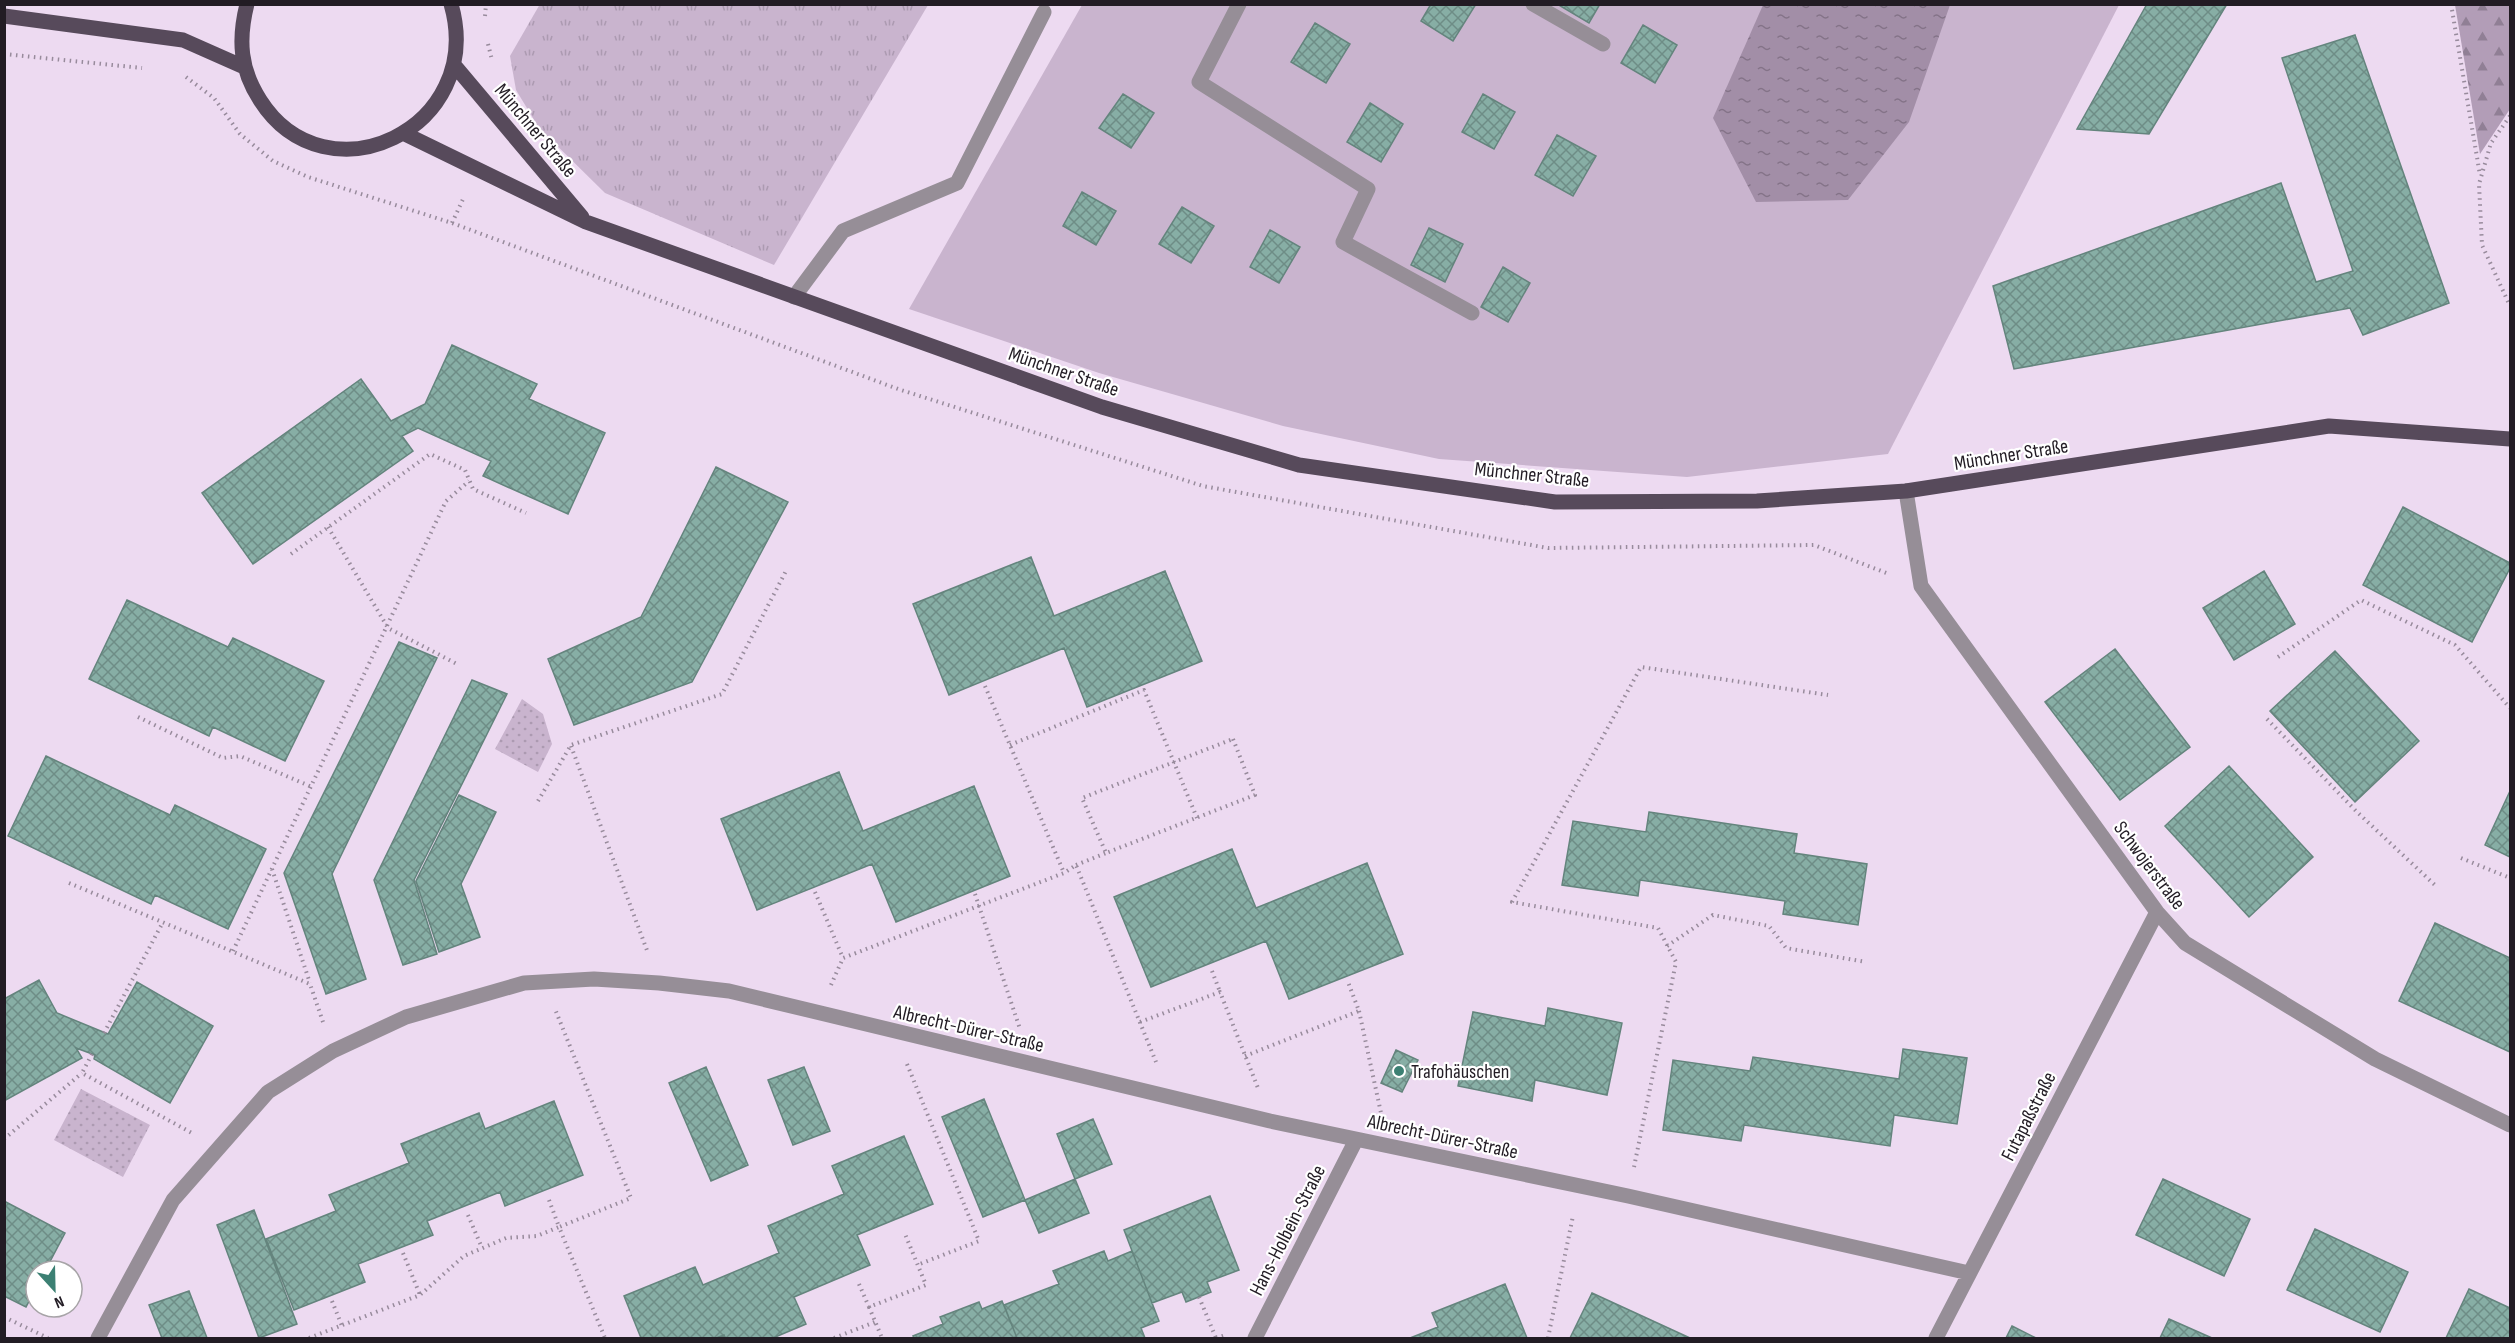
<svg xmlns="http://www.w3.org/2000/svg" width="2515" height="1343" viewBox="0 0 2515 1343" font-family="'Sofia Sans Condensed',sans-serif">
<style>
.grass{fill:url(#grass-tufts)}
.forest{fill:url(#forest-firs)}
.park{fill:url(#park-dots)}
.garden{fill:#c9b4ce}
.water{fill:url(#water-ripples)}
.building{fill:url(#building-cross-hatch);stroke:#64847d;stroke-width:1.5}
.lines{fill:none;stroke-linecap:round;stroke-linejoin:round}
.path{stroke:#988b9c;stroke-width:4;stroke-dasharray:1.5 4.5;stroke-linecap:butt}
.minor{stroke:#968e97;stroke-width:15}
.major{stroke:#574a5b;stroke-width:15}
.poi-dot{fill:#3c8073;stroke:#fff;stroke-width:2}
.labels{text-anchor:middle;stroke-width:4.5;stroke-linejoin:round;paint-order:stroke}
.street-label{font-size:20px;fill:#221c24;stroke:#fff}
.poi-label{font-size:20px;fill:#221c24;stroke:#fff;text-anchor:start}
</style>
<defs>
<pattern id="grass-tufts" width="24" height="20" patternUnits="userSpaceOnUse" patternTransform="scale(1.5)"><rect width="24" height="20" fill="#c9b4ce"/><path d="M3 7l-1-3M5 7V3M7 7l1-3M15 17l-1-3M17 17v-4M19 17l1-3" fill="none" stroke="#ac9ab1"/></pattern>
<pattern id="forest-firs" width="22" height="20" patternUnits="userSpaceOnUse" patternTransform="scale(1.5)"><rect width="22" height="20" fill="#b29db7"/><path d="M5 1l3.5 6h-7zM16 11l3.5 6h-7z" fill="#907f95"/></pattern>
<pattern id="park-dots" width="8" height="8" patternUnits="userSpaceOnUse" patternTransform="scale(1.5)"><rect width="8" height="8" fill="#c9b4ce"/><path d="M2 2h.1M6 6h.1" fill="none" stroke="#ac9ab1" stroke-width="1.8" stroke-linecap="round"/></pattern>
<pattern id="water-ripples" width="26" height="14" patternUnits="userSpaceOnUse" patternTransform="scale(1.5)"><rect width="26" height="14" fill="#a28ea7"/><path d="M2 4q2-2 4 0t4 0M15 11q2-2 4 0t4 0" fill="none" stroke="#847388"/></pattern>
<pattern id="building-cross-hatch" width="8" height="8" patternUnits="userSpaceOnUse" patternTransform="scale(1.5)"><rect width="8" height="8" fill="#87aea5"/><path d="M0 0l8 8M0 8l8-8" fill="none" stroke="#6e8d86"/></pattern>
</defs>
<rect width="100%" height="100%" fill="#eddaf1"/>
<path class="grass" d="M540,4H928V5L774,265L605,193L539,128L516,90L510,56Z"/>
<path class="forest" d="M2455,5H2510V109L2480,154Z"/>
<path class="park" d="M522,699L543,714L552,744L538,772L495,749Z
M81,1089L150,1125L123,1177L54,1140Z"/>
<path class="garden" d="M1082,5H2119L1888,454L1687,477L1439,459L1283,426L1099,373L909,309Z"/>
<path class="water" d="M1763,5H1950L1909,122L1848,200L1756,202L1713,118Z"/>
<path class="building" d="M1431,4H1476L1453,41L1421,21Z
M1557,4H1600L1589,23Z
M2147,4H2227L2149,134L2077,129Z
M1315,23L1350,44L1326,83L1291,62Z
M1643,25L1677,45L1655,83L1621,63Z
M2355,35L2449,303L2363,335L2350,308L2014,369L1993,286L2281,183L2316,282L2353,271L2282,58Z
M1123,94L1154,113L1131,148L1099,128Z
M1483,94L1515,112L1494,149L1462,132Z
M1370,103L1403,124L1381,162L1347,142Z
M1557,135L1596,156L1573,196L1535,175Z
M1082,192L1116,211L1096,245L1063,226Z
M1182,207L1214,226L1191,263L1159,244Z
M1429,228L1463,244L1445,282L1411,265Z
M1270,230L1300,247L1279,283L1250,267Z
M1503,267L1530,283L1508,322L1481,307Z
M452,345L537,384L529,399L605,433L568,514L483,476L491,461L418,428L402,436L413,451L253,564L202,493L361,379L391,421L425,404Z
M716,467L788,502L692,682L574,725L548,659L641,617Z
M2403,507L2510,563V568L2472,642L2363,585Z
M1031,557L1054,616L1165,571L1202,661L1087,707L1064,648L949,695L913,604Z
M2264,571L2295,624L2234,660L2203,608Z
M127,600L228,647L233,638L324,681L285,761L213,727L209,736L89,679Z
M399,642L437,658L332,874L366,979L326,994L284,873Z
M2115,649L2190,747L2120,800L2045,702Z
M2335,651L2419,741L2355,802L2270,711Z
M472,680L507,694L414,880L437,954L403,965L374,880Z
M46,756L170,815L175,805L266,849L228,929L155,895L151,904L8,836Z
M2229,766L2313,857L2249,917L2165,826Z
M839,772L863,831L974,786L1010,876L896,922L872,864L757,910L721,819Z
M2510,791V857L2485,845Z
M459,795L496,812L461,884L480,937L439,952L416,881Z
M1649,812L1797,834L1794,853L1867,864L1858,925L1783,914L1785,901L1640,880L1638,896L1562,885L1573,821L1646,832Z
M1232,849L1256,908L1367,863L1403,954L1289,999L1266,941L1151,987L1114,897Z
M2435,923L2510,958V1052L2399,1001Z
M39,980L57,1013L108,1034L137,982L213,1026L170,1103L94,1059L95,1055L76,1048L82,1058L4,1101V999Z
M1548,1008L1622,1023L1607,1095L1535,1080L1532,1101L1458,1086L1473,1012L1545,1026Z
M1903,1049L1967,1058L1957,1124L1894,1115L1890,1146L1744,1125L1741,1141L1663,1130L1673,1060L1750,1071L1753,1057L1899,1079Z
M1396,1050L1418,1060L1402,1092L1381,1083Z
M706,1067L748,1165L711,1181L669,1083Z
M804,1067L830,1131L793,1145L768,1080Z
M984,1099L1025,1200L983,1217L942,1117Z
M554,1101L583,1175L505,1206L500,1192L427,1221L433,1235L358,1264L365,1282L294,1310L266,1239L336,1211L329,1195L409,1163L401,1144L479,1113L485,1129Z
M1093,1119L1112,1164L1075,1179L1057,1134Z
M904,1136L933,1204L857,1235L870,1265L794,1297L806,1324L773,1338H725L724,1335L716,1338H641L624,1296L695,1267L703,1285L779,1253L768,1226L844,1194L832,1166Z
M1075,1179L1089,1213L1039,1233L1025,1200Z
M2163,1179L2250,1219L2224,1276L2136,1235Z
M1210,1196L1239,1270L1207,1282L1211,1292L1186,1302L1182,1292L1152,1303L1124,1230Z
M4,1201L65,1233L45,1271H36V1288L26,1307L4,1296Z
M254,1210L297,1324L259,1338L217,1225Z
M2315,1229L2408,1272L2380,1332L2287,1290Z
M1104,1251L1108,1261L1132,1251L1159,1321L1141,1328L1145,1338H1017L1004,1305L1059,1284L1053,1271Z
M1505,1284L1527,1338H1410L1438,1327L1432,1313Z
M2469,1289L2510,1308V1338H2446Z
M189,1291L207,1338H162L149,1305Z
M1592,1293L1690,1338H1570Z
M1002,1301L1017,1338H914L913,1336L943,1324L940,1317L979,1302L982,1309Z
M2169,1319L2212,1338H2160Z
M2012,1326L2036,1338H2006Z"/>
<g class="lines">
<path class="path" d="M2451,4L2480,175
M485,16L486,4
M488,44L492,60
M4,54L142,68
M186,77L214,98L240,134L273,161L308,177L452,223L898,389L1203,486L1548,548L1814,545L1889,574
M2510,116L2491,143L2479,184L2482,245L2510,306
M452,223L464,197
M328,527L388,628L457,664
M291,554L430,454L465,470L473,489L526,513
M2278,657L2361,600L2455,645L2510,708
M985,686L1064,873
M138,717L223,758L240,756L312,787
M2267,719L2356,811L2437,887
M1233,739L1255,795L1106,853L1082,798Z
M1010,745L1144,690L1197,818
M571,746L648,953
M538,801L571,745L722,694L787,569
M2461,858L2510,878
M1076,865L1106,853
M272,869L310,983
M69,883L310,984L323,1022
M815,892L843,958
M975,894L1020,1029
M1667,946L1713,915L1769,926L1786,948L1866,962
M233,951L446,501L469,481
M1212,971L1220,992
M831,985L843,958L1064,873L1076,865L1156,1062
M1359,1011L1381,1113
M1140,1022L1220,992L1258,1088
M104,1033L163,922
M92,1054L82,1073L192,1133
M1245,1056L1359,1011L1348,982
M907,1064L979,1241L917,1265
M4,1139L82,1073
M1634,1167L1676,962L1658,928L1512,902L1641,667L1828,695
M549,1200L559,1227L631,1198L555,1009
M468,1215L482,1248
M403,1253L420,1295
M859,1284L869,1307L926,1285L905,1234
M1199,1297L1216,1338
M332,1301L342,1326
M869,1307L882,1338
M4,1317L48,1338
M309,1338L420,1295L464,1256L506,1238L537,1236L559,1227L605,1338
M834,1338L875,1322
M1216,1338L1226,1335
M1548,1338L1573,1216"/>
<path class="minor" d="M1239,4L1199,82L1368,189L1343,242L1472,313
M1533,4L1603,44
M794,297L843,231L957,183L1044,12
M1906,491L1921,586L2157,912L2185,943L2375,1059L2510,1125
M98,1338L173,1200L268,1092L333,1051L406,1017L524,983L594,979L659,983L729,991L1270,1121L1628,1196L1969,1273
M1255,1338L1356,1140
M1936,1338L2157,912"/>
<path class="major" d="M247,4C238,40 240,69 260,100C326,204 487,129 451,4
M4,16L183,40L244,67
M455,66L582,217
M405,134L586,222L1102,407L1299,465L1555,502L1757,501L1906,491L2329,426L2510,439"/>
</g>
<circle class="poi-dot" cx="1399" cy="1071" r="6"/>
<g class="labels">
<g class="street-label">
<text transform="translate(536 130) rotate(50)" y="7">Münchner Straße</text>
<text transform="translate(1064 371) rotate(19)" y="7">Münchner Straße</text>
<text transform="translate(2011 454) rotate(-9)" y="7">Münchner Straße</text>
<text transform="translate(1532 474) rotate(6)" y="7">Münchner Straße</text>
<text transform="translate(2150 865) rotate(53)" y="7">Schwojerstraße</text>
<text transform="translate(969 1028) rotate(13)" y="7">Albrecht-Dürer-Straße</text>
<text transform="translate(2028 1116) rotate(-63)" y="7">Futapaßstraße</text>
<text transform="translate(1443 1136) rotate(12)" y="7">Albrecht-Dürer-Straße</text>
<text transform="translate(1287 1230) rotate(-63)" y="7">Hans-Holbein-Straße</text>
</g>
<g class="poi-label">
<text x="1411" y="1078">Trafohäuschen</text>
</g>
</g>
<rect width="2515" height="1343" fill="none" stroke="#221c24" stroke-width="12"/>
<g transform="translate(54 1289) rotate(158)"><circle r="28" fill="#ffffff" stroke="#a7a4a7" stroke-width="1.5"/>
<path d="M0-4.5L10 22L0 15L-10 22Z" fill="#3c8073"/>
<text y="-9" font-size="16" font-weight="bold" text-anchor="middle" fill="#221c24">N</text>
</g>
</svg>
